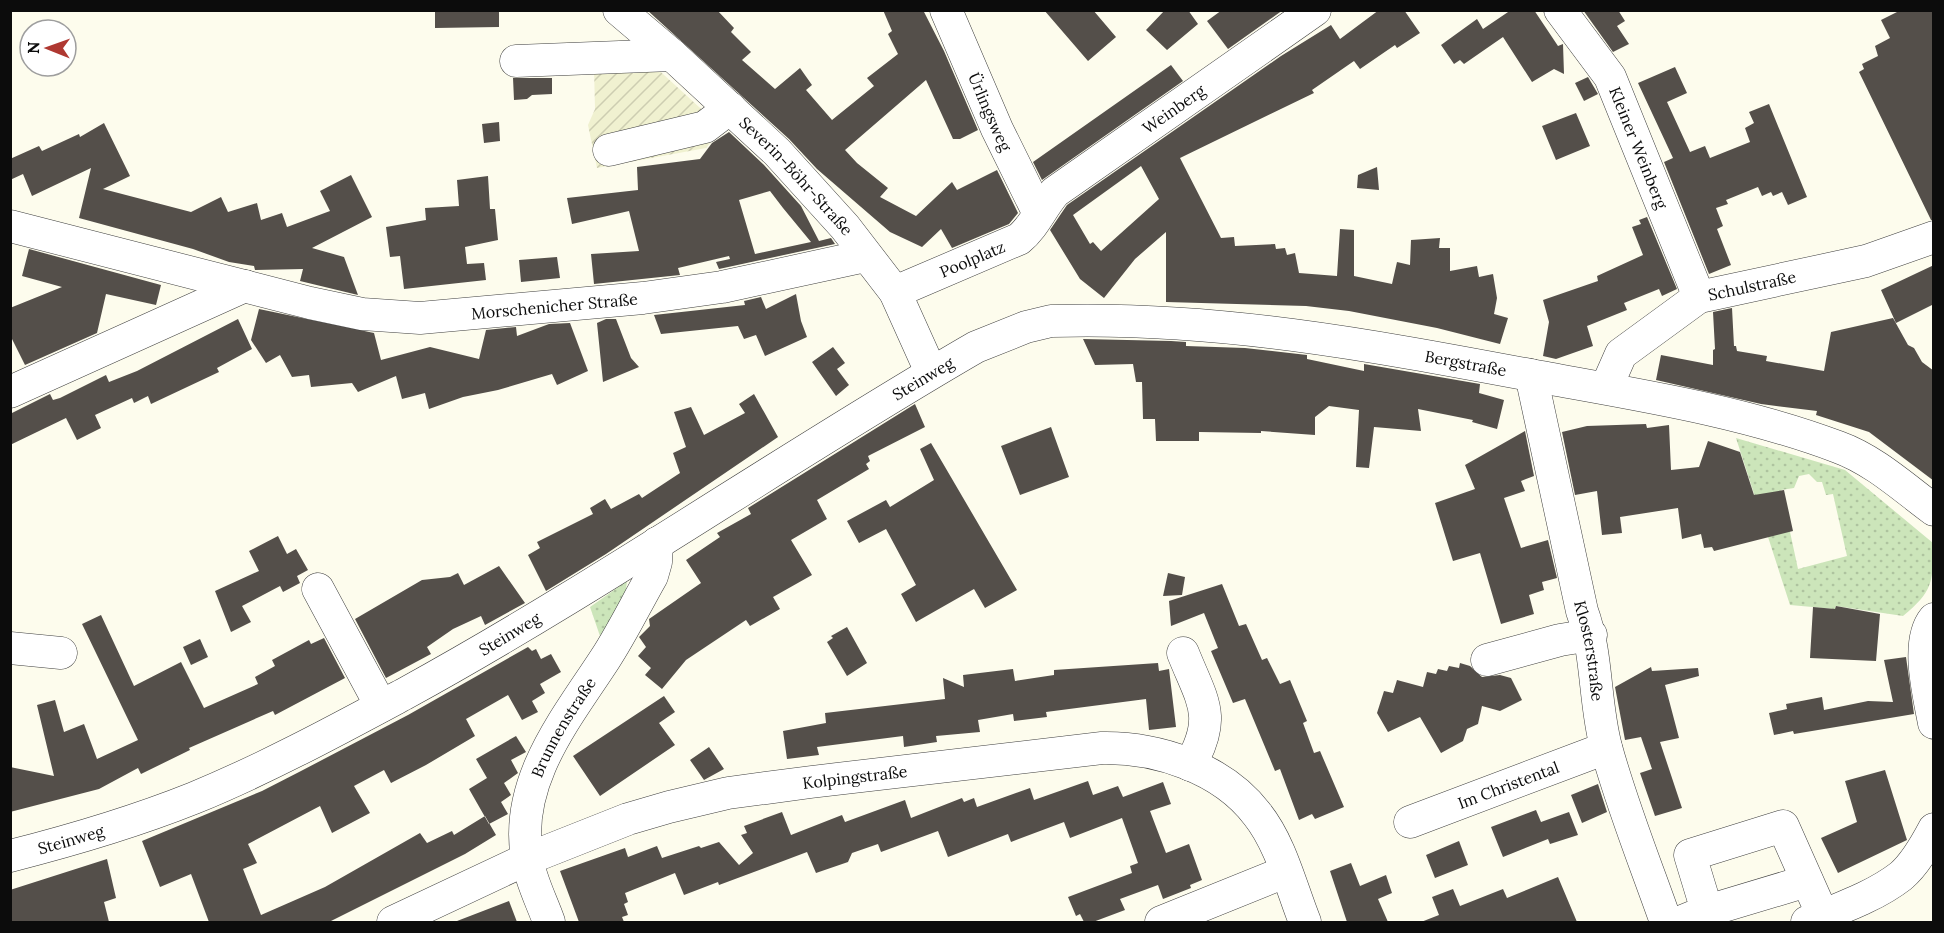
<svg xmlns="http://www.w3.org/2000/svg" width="1944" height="933" viewBox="0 0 1944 933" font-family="Lora,serif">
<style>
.farmland{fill:url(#farmland-furrows)}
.park{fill:url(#park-dots);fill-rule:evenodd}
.building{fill:#544f4a;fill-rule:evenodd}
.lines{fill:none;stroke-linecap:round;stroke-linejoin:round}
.minor-casing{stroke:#3f3f3f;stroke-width:33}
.minor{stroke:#fff;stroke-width:32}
.labels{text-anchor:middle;stroke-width:6;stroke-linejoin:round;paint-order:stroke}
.street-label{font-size:16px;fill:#0c0c0c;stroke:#fff}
</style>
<defs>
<pattern id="farmland-furrows" width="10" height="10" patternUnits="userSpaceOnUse" patternTransform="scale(1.5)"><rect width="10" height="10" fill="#f0f1d0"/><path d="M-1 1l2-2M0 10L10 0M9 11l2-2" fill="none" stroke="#cdcdb1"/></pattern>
<pattern id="park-dots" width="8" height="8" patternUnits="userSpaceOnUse" patternTransform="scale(1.5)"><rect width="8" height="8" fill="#cce5ba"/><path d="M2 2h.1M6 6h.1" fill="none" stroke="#aec39f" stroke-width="1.8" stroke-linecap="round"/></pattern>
</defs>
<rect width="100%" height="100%" fill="#fdfced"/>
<path class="farmland" d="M652,64L722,128L706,148L597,168L588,125L595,109L594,68Z"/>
<path class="park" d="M1736,438L1845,470L1933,543C1933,581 1934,591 1903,616L1836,606L1835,609L1790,605ZM1809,474L1817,482H1822L1826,495L1833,494L1847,556L1798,569L1781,490L1794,488L1799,476Z
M627,581L625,597L600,636L590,607Z"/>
<path class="building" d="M435,10H499V27L435,28Z
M647,10H717L734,28L731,32L751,52L742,60L775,89L800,68L812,85L806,90L832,120L874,86L867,78L898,54L888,34L892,31L883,10H923L944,51L978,130L960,139H953L926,80L845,150L857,163L888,188L880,197L916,216L952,182L957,190L997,170L1018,213L1009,224L952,248L941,229L922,247L890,232L817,169L789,139Z
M1044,10H1093L1116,37L1088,61Z
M1165,10H1188L1198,24L1167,50L1146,30Z
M1222,10H1283L1228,49L1207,21Z
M1379,10H1404L1420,33L1397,48L1395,45L1360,69L1354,61L1312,90L1314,93L1180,158L1221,238L1234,237L1235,246L1275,244L1276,249L1285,248L1287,255L1295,253L1299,273L1337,276L1340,229L1354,230V276L1392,284L1397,262L1410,265L1411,240L1440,238L1439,248H1450V271L1477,266L1479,277L1493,274L1497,298L1494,314L1508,318L1500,344L1437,328L1349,311L1306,306L1166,302V232L1135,259L1104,298L1080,279L1050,230L1067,205L1281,56L1331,25L1340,39ZM1141,166L1159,199L1101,251L1093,242L1090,244L1073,215Z
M1511,10H1534L1558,46L1563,44L1564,74L1554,69L1532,82L1503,37L1464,64L1460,60L1454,64L1441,45L1477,19L1483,29Z
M1583,10H1618L1625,21L1617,26L1629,44L1613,52Z
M1901,10H1934V220H1931L1859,72L1864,69L1862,64L1878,56L1875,46L1890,38L1881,20Z
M1171,65L1183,81L1042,180L1033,162Z
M1675,67L1687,93L1667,102L1690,152L1705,146L1710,158L1750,142L1745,128L1754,123L1749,112L1769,104L1807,197L1788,205L1782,192L1773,196L1771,192L1762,196L1758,187L1726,200L1728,204L1716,208L1723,226L1717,229L1731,265L1709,274L1664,162L1673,158L1638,83Z
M1588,77L1598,94L1584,101L1575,83Z
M513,78H552V94L532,95L527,99L514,100Z
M1576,113L1590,146L1556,160L1542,126Z
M499,122L500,141L484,143L482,124Z
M104,123L130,176L103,189L191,212L221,197L228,212L257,203L261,220L282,213L287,227L330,211L320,191L351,175L372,217L312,248L344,257L358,295L300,281L303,269L255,270L254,266L229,262L193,249L79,218L91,168L32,196L23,174L10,180V159L39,146L42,151L79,134L80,137Z
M729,132L764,165L801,206L819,241L831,238L835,244L719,269L716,262L730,259L729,256L678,268L680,275L594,284L591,254L639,251L629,211L572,224L567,198L638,190L637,167L700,159L712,143ZM770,191L783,208L811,242L755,254L739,200Z
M1377,167L1379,190L1357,188L1358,175Z
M488,176L490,209H495L498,240L465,247L467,264L484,263L486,280L404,289L400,256L390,257L386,227L426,220L425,208L459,206L457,180Z
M1647,217L1677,289L1662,296L1659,289L1624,303L1627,310L1587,326L1593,346L1556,359L1543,356L1549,322L1543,300L1598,281L1597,276L1643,255L1632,227L1641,224L1639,220Z
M29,249L161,285L156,305L106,294L97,333L25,365L10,335V308L62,287L22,276Z
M557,257L560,278L521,282L519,260Z
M1934,265V304L1896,323L1881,290Z
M796,294L801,321L807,337L765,356L756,335L744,339L738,326L661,334L654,315L745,305L744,301L761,297L766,309Z
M1732,308L1734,346H1736L1737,351L1767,356L1766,361L1824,371L1831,332L1893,318L1908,345L1914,348L1922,362L1934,371V481L1869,432L1816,415L1817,411L1761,404L1656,380L1661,355L1713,365V350L1715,349L1713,312Z
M259,309L374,333L381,360L430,347L479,359L486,330L516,327L517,336L549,324L570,323L588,371L557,385L552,374L498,390L463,397L429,409L425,393L402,399L396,376L358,392L352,383L311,387L309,375L292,377L280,355L266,363L251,340Z
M238,319L252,349L217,368L219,372L151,404L148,396L134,403L132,398L95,415L101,428L77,440L66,418L10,445V414L50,394L53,400L60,398L106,375L109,382L137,371Z
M606,319H616L631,358L639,367L603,382L597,323Z
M1083,339L1171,341L1186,342V346L1245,348L1307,355V359L1364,371V364L1480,384L1479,393L1504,400L1497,429L1472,422L1473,420L1418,409L1421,431L1374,427L1369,468L1356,467L1359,410L1329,406L1315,417V435L1261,431V433L1199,432V441H1156L1155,419H1143L1142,382H1136L1133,364L1095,365Z
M833,347L845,363L837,369L849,385L836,396L812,362Z
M754,394L778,437L606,554L546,591L528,555L540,548L537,542L593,514L590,508L605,499L611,509L639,494L642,498L680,473L673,453L686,447L674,412L691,407L704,435L745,413L739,404Z
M915,404L925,427L868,456L870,461L866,464L869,469L817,500L827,519L791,540L812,575L773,597L780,609L750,626L746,620L686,660L662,689L645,675L651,668L638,656L646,647L639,637L650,626L649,619L701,583L686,560L720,537L717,533L751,514L748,508Z
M1646,424L1647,428L1669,425L1671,470L1699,467L1708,441L1740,452L1754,495L1784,490L1793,531L1714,551L1712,547L1704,548L1701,534L1682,539L1678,508L1620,517L1622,533L1602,535L1597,491L1575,495L1562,432L1587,426Z
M1051,427L1069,477L1020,495L1001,446Z
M1525,431L1534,476L1521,481L1525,491L1504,498L1521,548L1548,540L1557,578L1542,582L1544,590L1529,595L1534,614L1501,624L1480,553L1453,561L1435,503L1475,489L1465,465Z
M931,443L1017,590L985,608L974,589L916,622L901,594L916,585L886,529L859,543L847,521L886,500L890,507L934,480L920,449Z
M278,536L287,554L296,549L308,570L297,576L300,583L283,592L280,586L242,606L251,622L231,632L215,591L259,571L249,551Z
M499,566L525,603L485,625L481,616L453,629L427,647L431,654L386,678L355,619L422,580L450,577L458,573L464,585Z
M1168,573L1185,577L1182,595L1163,596Z
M1222,584L1239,626L1246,624L1262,660L1267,658L1280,684L1290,680L1307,721L1303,723L1314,753L1320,751L1344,807L1315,819L1312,814L1299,820L1280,769L1275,771L1245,699L1233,703L1211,651L1218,648L1204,613L1171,626L1169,601Z
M1836,606L1880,614L1876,661L1810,658L1813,607L1835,609Z
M101,615L134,686L181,662L204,708L258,684L255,677L275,666L272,660L309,640L311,644L324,638L345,678L275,715L273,711L189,748L190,750L141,774L138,768L99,789L10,812V767L54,776L37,705L55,700L64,732L84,724L97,759L138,740L82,624Z
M847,627L867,663L847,676L827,642L833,638L831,636Z
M200,639L208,657L191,665L183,647Z
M528,647L532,651L536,649L541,659L551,654L561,672L540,684L545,693L532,701L538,712L522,720L508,695L466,719L475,736L426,765L391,783L384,770L354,786L370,813L332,833L320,806L248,844L257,863L243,869L261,915L325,887L420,833L427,843L452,831L454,835L485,816L496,835L465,854L329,922H209L191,874L160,887L142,841L262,791L301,771L408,715Z
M1906,657L1914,714L1794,734L1793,731L1774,735L1769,713L1787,709L1786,704L1822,697L1824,710L1868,701L1893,702L1884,660Z
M1158,663L1159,671L1169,669L1176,727L1149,730L1146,699L1046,712L1047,717L1014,721L1013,714L978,720L980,732L936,736L937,742L904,747L903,736L817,747L819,755L787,759L783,731L826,723L825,713L945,699L943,678L964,687L963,675L1013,669L1015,681L1054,675V670Z
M1460,663L1470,666L1482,677L1500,675L1511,678L1522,700L1500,711L1482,706L1478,724L1467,729L1463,741L1441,753L1420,717L1388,732L1377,713L1384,691L1393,693L1397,680L1423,687L1427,672L1436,674L1438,669L1447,671L1449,666L1459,668Z
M1651,667L1652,671L1698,668L1699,676L1665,685L1679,738L1660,742L1682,808L1655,816L1640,773L1652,769L1641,737L1625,740L1615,687Z
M664,696L675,712L659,723L675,745L600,796L573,756Z
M516,736L526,752L511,760L518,773L504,783L511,795L501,802L508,814L489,824L469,789L487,778L476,759Z
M709,747L724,769L704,780L690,760Z
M1885,770L1907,840L1838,873L1821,838L1857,822L1845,781Z
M1088,781L1093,795L1118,786L1123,797L1163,782L1171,804L1150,811L1166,853L1189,844L1202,880L1190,885L1191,888L1163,899L1158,885L1120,899L1125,910L1093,922H1084L1080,914L1076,916L1068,897L1132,873L1130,866L1138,863L1122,818L1070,838L1064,822L1011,842L1008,834L948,857L938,831L881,852L878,844L852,853L848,862L816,873L807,852L719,885L718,882L684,895L675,873L625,893L628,902L624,904L628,915L622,917L624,922H579L560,871L625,848L628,857L657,846L662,858L699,846L701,848L719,842L739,865L753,853L741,835L747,833L744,826L782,812L791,835L842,815L845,822L905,800L911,818L962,798L964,802L974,798L977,807L1030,788L1034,800Z
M1598,784L1607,812L1582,823L1571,795Z
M1536,810L1541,822L1569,812L1578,835L1550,844L1548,839L1503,857L1491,827Z
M1459,841L1468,865L1435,878L1426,855Z
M107,859L116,898L104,902L109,922H10V890Z
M1351,863L1360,886L1386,875L1392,893L1378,899L1388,922H1347L1330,871Z
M1558,877L1577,922H1421L1439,915L1432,897L1453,889L1460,906L1503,889L1507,898Z
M509,901L517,922H457V921Z"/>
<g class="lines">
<g class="minor-casing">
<g id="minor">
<path id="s1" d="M619,10L672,55L777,152L845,227L895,292L931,372"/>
<path id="s2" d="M946,10L997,129L1038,212"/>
<path id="s3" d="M1560,10L1610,77L1699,297"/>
<path d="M516,61L672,55"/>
<path d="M609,150L705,127L730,108"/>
<path id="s4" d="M10,226L310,303L362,314L420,318L643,298L722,287L865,256"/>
<path id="s5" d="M895,292L1019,239C1034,227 1042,207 1055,192L1315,10"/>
<path id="s6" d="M1531,375L1582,611C1598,655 1594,702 1606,747C1622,806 1646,865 1666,922"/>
<path id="s7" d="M1606,388L1621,354L1699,297L1866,261L1934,237"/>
<path d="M10,392L245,286"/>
<path d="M318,589L381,706"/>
<path d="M1934,619C1915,642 1929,696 1934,723"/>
<path d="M10,648L61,653"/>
<path d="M1183,653C1202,701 1218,716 1190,765"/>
<path d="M1487,660L1560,640L1591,635"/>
<path id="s8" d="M1410,822L1606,748"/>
<path id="s9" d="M10,856C73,840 134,822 194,798C267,768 337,730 406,693C601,586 784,458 976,347L1026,327L1051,321C1215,316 1370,345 1530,375C1633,394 1740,410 1838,447C1874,460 1904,488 1934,510"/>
<path d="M1707,911L1807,881"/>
<path id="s10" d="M393,922L527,859L628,819L669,807L728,793L811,782L1102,748C1157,747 1222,768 1257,814C1281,844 1291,887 1305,922"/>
<path id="s11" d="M549,922C542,902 530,879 527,858C514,781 566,719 605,659C622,633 636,604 652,576L656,562L657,543"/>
<path d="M1161,922L1285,872"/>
<path d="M1680,922L1707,911L1690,855L1783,826L1823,916"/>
<path d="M1807,922C1838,909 1874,897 1901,876C1915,864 1925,846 1934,829"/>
</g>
</g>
<use href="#minor" class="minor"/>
</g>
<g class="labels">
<g class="street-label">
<text dy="6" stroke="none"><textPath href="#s5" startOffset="339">Weinberg</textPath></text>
<text dy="6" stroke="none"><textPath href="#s2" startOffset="111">Ürlingsweg</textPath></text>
<text dy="6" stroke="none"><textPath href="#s3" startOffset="160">Kleiner Weinberg</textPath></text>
<text dy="6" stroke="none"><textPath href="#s1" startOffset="243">Severin-Böhr-Straße</textPath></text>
<text dy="6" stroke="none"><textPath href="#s5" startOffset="84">Poolplatz</textPath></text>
<text dy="6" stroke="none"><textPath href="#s7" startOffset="188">Schulstraße</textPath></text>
<text dy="6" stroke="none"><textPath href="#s4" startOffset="556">Morschenicher Straße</textPath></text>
<text dy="6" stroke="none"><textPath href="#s9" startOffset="1594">Bergstraße</textPath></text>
<text dy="6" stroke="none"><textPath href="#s9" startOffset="1035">Steinweg</textPath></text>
<text dy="6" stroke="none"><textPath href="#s9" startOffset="549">Steinweg</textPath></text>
<text dy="6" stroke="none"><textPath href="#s6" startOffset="282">Klosterstraße</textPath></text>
<text dy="6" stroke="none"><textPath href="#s11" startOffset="207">Brunnenstraße</textPath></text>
<text dy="6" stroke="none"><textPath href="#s10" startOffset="488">Kolpingstraße</textPath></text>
<text dy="6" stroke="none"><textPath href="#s8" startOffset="105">Im Christental</textPath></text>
<text dy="6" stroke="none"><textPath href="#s9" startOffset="63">Steinweg</textPath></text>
</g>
</g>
<rect width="1944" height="933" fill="none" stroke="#0c0c0c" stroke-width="24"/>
<g transform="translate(48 48) rotate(271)"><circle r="28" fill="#ffffff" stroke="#9e9e9e" stroke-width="1.5"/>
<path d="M0-4.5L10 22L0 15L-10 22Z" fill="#af3831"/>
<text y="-9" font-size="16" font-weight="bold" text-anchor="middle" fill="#0c0c0c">N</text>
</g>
</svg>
